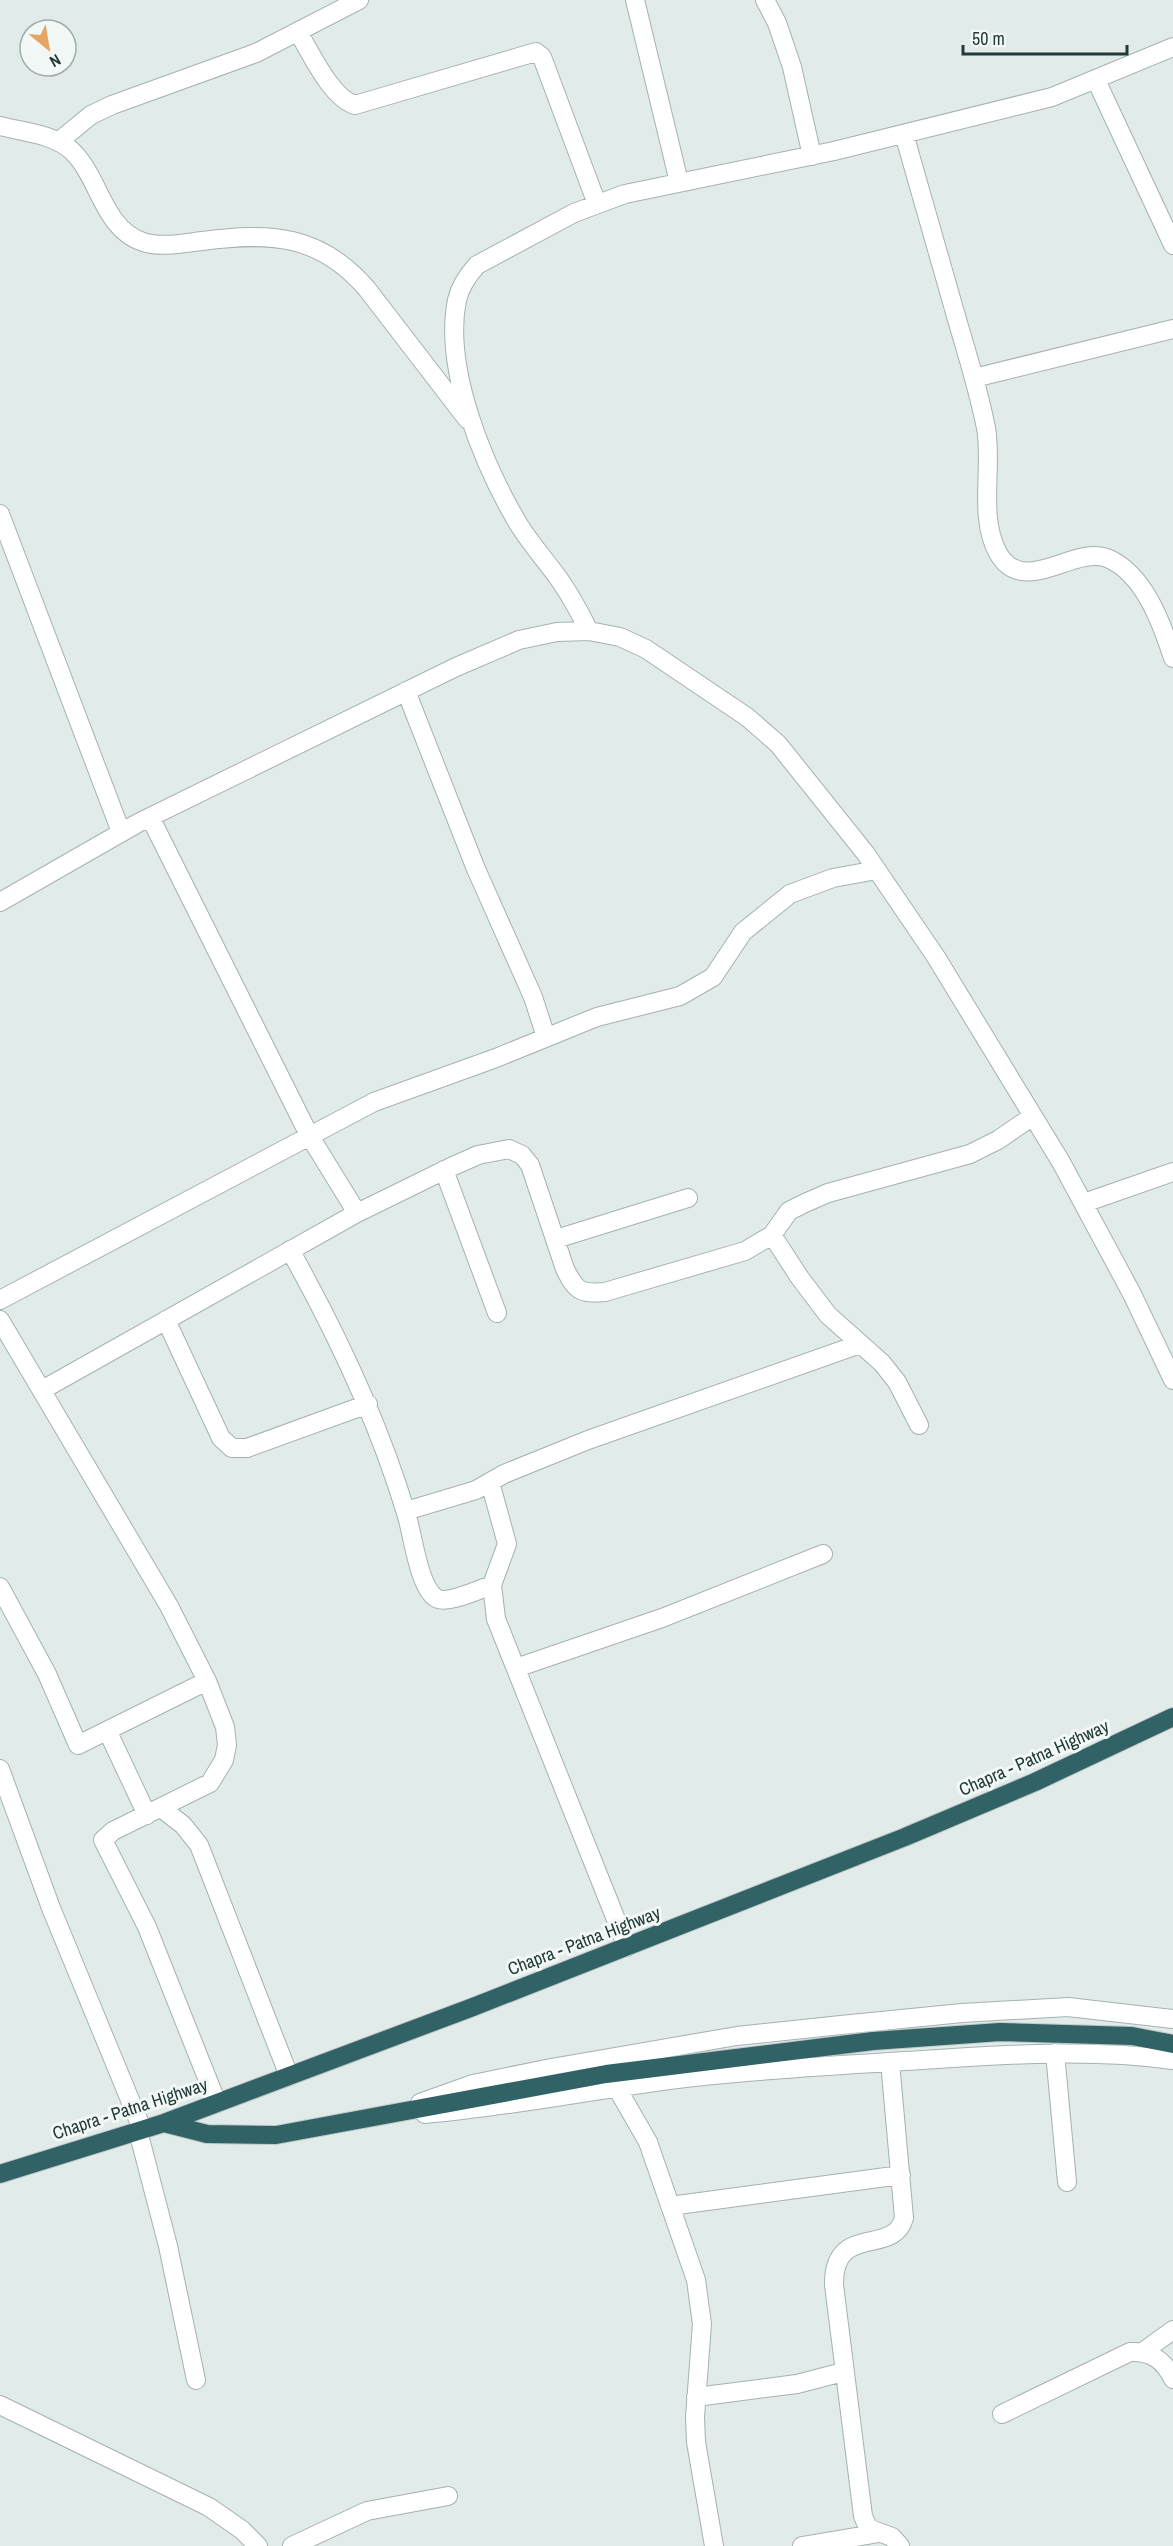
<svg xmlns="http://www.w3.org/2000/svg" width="1173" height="2546" viewBox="0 0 1173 2546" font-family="'Archivo Narrow',sans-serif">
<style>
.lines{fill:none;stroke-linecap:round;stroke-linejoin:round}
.minor-casing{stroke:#a4b2b1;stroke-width:20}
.highway-casing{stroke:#c1c8c8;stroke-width:20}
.minor{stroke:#fff;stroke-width:18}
.highway{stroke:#316265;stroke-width:18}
.labels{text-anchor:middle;stroke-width:6;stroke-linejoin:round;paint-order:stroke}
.street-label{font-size:18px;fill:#233a3a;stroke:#f2f8f6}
</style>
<rect width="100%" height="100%" fill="#e1ebe9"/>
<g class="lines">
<g class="minor-casing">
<path id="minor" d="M635,0L679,182
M765,0L777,23L792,67L812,156
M298,32C311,53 331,98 355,105L536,52L542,57L597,204
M1096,80L1173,245
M0,126C23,132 54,134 72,151C100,178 103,229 143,242C161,248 184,243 202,241C270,232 320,234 367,289L467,419
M904,134C921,192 937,251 954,309C965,348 978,387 986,428C993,467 978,517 998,553C1023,598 1074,545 1107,558C1144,573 1162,624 1173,658
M58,142L91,115L112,105L256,53L359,0
M974,378L1173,329
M0,514L121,832
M589,631C580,613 571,596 559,579C546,561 531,544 519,525C484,466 443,369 457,300C460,287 468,275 477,265L574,213L625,194L834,151L1052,97L1173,47
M406,691L476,869L533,997L546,1037
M150,817L309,1135L357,1213
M0,902L138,823L456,667L519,640L557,632L589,631L620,637L646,649L747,717L778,744L866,854L936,957L1061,1162L1132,1294L1173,1380
M444,1170L497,1313
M1084,1203L1173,1172
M772,1235L800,1278L828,1315L882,1363L897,1382L919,1425
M556,1239L688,1198
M290,1250C337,1334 378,1420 406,1513C413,1534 418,1586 436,1598C447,1605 480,1589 492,1585
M0,1300L374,1102L496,1058L597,1017L680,996L713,977L743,932L790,894L833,878L877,870
M0,1320L169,1606L207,1681L225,1727L227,1745L224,1760L210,1783L113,1831L103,1840L147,1927L217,2103
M166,1320L221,1438L232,1448H247L368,1404
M42,1390L357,1213L451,1167L478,1155L509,1149L522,1155L530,1165L565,1269C576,1291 580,1294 605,1292L745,1251L772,1235L789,1211L805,1203L828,1193L970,1154L998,1140L1033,1116
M490,1482L507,1544L492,1585L496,1619L627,1947
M406,1511L476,1490L504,1474L588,1440L860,1344
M0,1587L47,1674L78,1745L207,1681
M516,1668L662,1618L823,1554
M108,1732L147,1815
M0,1769L51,1908L142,2129
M161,1808L183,1825L199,1845L289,2076
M1055,2053L1067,2182
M890,2062L904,2218C894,2257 833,2222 834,2285L863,2516L868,2528L892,2537L900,2546
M617,2088L648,2142L696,2280L702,2324L695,2417L696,2442L714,2546
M420,2103L473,2084L551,2068L737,2036L841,2025L962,2013L1068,2007L1173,2019
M425,2114C518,2106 610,2086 703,2076C781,2068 860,2064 938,2059C1016,2054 1095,2049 1173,2060
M138,2131L168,2246L196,2380
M670,2206L901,2175
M1144,2351L1173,2330
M696,2397L797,2384L843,2372
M0,2405L209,2507L242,2530L258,2546
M1002,2414L1130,2352C1151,2351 1164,2360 1173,2379
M292,2546L367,2511L448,2496
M802,2546L879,2533"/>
</g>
<g class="highway-casing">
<path id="highway" d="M164,2123L207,2134L276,2135L606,2074L873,2041L1000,2032L1132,2036L1173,2044
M0,2174L164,2123L473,2007L905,1837L1035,1782L1173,1717"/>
</g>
<use href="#minor" class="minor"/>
<use href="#highway" class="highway"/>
</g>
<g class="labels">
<g class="street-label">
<text transform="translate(1034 1758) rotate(-24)" y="6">Chapra - Patna Highway</text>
<text transform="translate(584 1941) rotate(-21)" y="6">Chapra - Patna Highway</text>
<text transform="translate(130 2109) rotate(-18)" y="6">Chapra - Patna Highway</text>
</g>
</g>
<g transform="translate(48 48) rotate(150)"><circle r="28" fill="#f2f8f6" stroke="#9facab" stroke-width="1.5"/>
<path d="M0-4.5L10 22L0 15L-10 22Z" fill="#e8a462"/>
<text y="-9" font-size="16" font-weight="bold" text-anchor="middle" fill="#233a3a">N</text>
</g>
<path d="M963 45v9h164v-9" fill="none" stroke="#233a3a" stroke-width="3"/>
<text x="972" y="45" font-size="18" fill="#233a3a" stroke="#f2f8f6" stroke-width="4.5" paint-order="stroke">50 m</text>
</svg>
